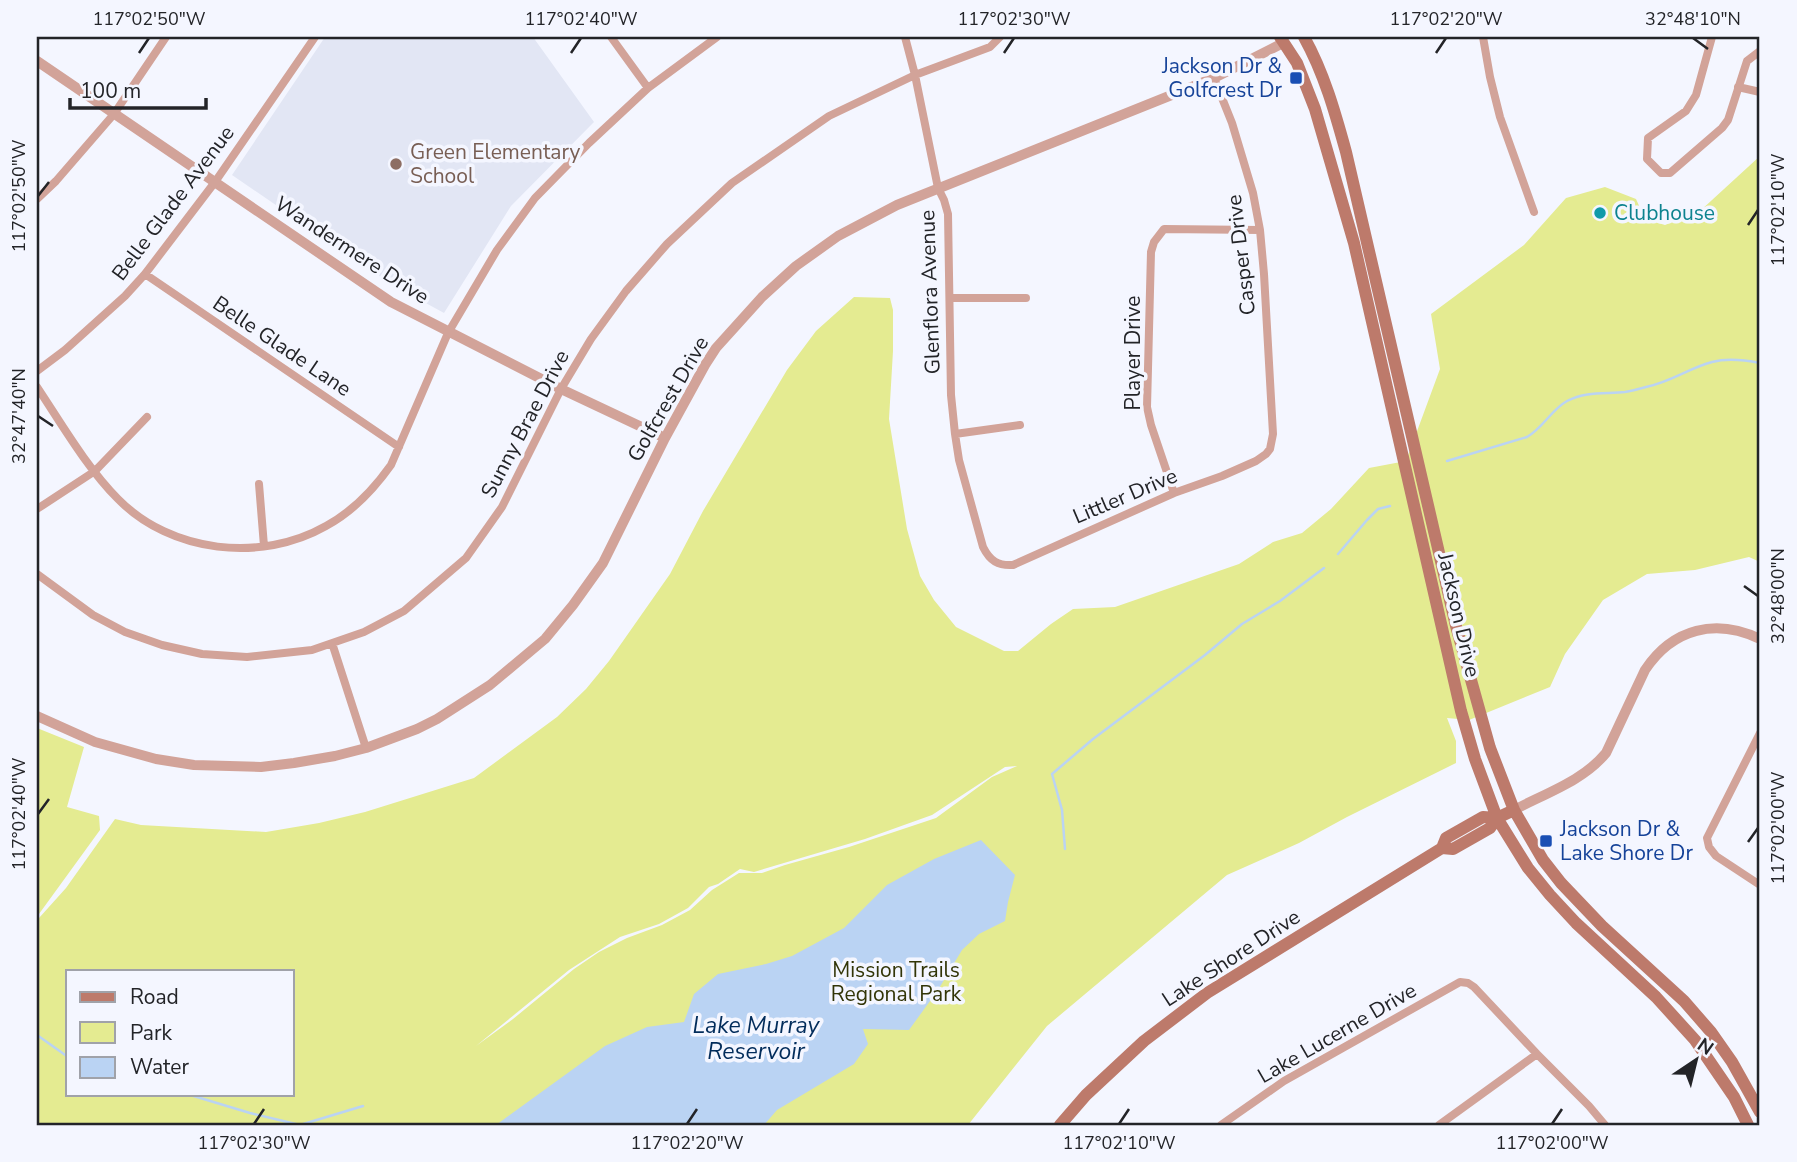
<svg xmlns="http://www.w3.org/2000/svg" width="1797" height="1162" viewBox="0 0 1797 1162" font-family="'Nunito Sans',sans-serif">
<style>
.built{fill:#e2e6f4}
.green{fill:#e4eb91;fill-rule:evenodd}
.water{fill:#bad3f3}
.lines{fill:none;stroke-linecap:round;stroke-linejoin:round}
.stream{stroke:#bad3f3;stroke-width:2.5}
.minor{stroke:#d2a399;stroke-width:8}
.tertiary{stroke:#d2a399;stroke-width:10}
.secondary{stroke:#bd7a6b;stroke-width:12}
.ticks{fill:none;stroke:#232428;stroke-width:2.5}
.transit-dot{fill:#1a4fb4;stroke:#f4f6ff;stroke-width:2.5}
.education-dot{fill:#8d6e63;stroke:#f4f6ff;stroke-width:2.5}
.culture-dot{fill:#0f9aa8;stroke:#f4f6ff;stroke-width:2.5}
.labels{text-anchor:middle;stroke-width:7;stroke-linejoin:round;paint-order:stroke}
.transit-label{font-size:21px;fill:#164399;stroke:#f4f6ff;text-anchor:end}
.education-label{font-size:21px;fill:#785e54;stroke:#f4f6ff;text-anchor:start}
.street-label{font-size:21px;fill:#232428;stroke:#f4f6ff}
.culture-label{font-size:21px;fill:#0d838f;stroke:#f4f6ff;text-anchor:start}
.park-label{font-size:21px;fill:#323507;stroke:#f4f6ff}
.water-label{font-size:23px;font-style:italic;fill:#022c5b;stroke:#f4f6ff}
.neatline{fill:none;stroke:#232428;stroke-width:2.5}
.ticks-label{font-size:18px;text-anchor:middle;fill:#232428}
</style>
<rect width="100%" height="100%" fill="#f4f6ff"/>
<path class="built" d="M325,37H533L594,122L511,206L444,313L391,284L232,175Z"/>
<path class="green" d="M1760,156V562L1749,557L1695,570L1647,574L1603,600L1565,654L1550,687L1469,720L1447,718L1456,741V763L1347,817L1299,843L1227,875L1047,1026L968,1125H37V917L39,918L66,888L115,819L141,825L266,832L319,823L365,812L474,778L557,717L586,689L609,661L670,574L703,511L787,370L816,331L854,297L890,298L893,310V351L889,419L907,529L920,576L934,600L956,627L1004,651H1018L1051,624L1073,609L1115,607L1239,564L1273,542L1302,533L1331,509L1369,468L1406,461L1440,369L1431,314L1524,245L1566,198L1605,187L1636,199L1645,219L1665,225L1700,211ZM1017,766L992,777L936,818L849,847L785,865L762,873H739L712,890L690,910L662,925L627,938L599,952L574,969L513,1019L476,1046L569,970L620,937L659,924L688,908L709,887L718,884L740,869L754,872L865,839L932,815L1005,767ZM68,971H292V1094H68Z
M37,728L84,747L67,807L99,816L100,830L39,914L37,912Z"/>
<path class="water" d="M981,840L1015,875L1008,902L1005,921L979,934L962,950L938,990L909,1030L863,1029L868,1044L854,1064L777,1110L764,1125H496L605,1046L647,1027L684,1022L694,994L718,974L766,964L792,956L844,928L887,885L934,859Z"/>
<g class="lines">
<path class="stream" d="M1447,461L1527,437C1543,428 1551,410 1567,401C1586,391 1605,394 1625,392C1632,391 1639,389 1646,387C1671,382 1689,368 1712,362C1727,358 1745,360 1760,363
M1338,554L1367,520L1378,509L1390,506
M1065,849L1062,810L1052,774L1093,739L1205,655L1242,624L1280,601L1324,568
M37,1035L68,1057
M187,1094L250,1113L300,1125L363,1106"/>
<path class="minor" d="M611,37L648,88
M905,37L915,75L938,188L944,200L948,214L951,395L955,434L959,460L983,547C990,561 998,566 1013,565L1174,493L1222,476L1256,461L1266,454L1270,449L1273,434L1264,274L1260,230L1253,193L1232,123L1214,78
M1483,37L1490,77L1500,117L1534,212
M1712,37L1696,95L1686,111L1648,138L1647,159L1661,173H1670L1722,128L1728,120L1747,61L1760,51
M1738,87L1760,92
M37,199L56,181L114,114L166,37
M145,274L399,447
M950,298H1026
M37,371L65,350L125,296L145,274L215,182L315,37
M37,387C61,423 87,468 118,499C171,553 261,563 326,526C352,512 374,489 391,465L448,333L497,250L535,198L589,143L648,88L717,37
M955,434L1020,425
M259,484L264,546
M1174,493L1151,425L1147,407L1151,252L1154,242L1164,229L1260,230
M37,509L95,471L147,417
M37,574L93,615L125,632L162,645L202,654L247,657L312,650L364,632L404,611L466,558L502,507L561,389L591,339L626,291L667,244L732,183L829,116L915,75L990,47L1000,37
M332,643L366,748
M1760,733L1707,838L1709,847L1716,856L1760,885
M1221,1125L1284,1081L1460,982L1468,983L1474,987L1537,1054L1589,1106L1605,1125
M1439,1125L1537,1054"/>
<path class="tertiary" d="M37,61L391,302L561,389L665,438
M37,716L95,742L156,759L194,765L261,767L294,763L335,756L366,748L417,729L437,719L490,685L545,639L573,605L603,563L665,438L705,365L716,348L762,297L796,266L838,236L897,205L1214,78L1283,43
M1514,810C1546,793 1583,781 1606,753L1645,670C1673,628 1716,618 1760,639"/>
<path class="secondary" d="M1280,37L1297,63L1315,109L1354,243L1461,711L1475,759L1497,818L1528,868L1550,895L1576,923L1656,997L1695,1040L1734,1097L1748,1125
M1304,37C1324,73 1335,112 1346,152L1456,626L1490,748L1514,810L1543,860L1561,883L1602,926L1684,1001L1711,1032L1732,1062L1760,1112
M1442,848L1446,838L1483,817L1497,818L1514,810
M1060,1125L1086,1095L1144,1041L1207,993L1442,848L1453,849L1490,828L1497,818"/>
</g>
<path class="ticks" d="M1693,38L1708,49M139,53L149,38M571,53L581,38M1004,53L1014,38M1436,53L1446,38M38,196L49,182M1748,225L1758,210M38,416L53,426M1744,586L1758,596M38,814L49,799M1748,842L1758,828M254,1124L264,1109M687,1124L697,1109M1119,1124L1129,1109M1552,1124L1562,1109"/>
<g class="transit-dot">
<rect x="1289" y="71" width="14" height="14" rx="3.5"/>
<rect x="1539" y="834" width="14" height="14" rx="3.5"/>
</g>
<circle class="education-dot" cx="396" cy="164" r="7"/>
<circle class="culture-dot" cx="1600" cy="213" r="7"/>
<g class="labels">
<g class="transit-label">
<text x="1282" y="73">Jackson Dr &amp;<tspan x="1282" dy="24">Golfcrest Dr</tspan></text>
<text x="1560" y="836" text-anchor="start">Jackson Dr &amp;<tspan x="1560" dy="24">Lake Shore Dr</tspan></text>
</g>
<g class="education-label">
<text x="410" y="159">Green Elementary<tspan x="410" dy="24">School</tspan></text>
</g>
<g class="street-label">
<text transform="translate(173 203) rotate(-53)" y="7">Belle Glade Avenue</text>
<text transform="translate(352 250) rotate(33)" y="7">Wandermere Drive</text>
<text transform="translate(1241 255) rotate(-97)" y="7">Casper Drive</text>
<text transform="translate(930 292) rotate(-92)" y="7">Glenflora Avenue</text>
<text transform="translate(282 346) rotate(34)" y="7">Belle Glade Lane</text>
<text transform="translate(1133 353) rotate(-90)" y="7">Player Drive</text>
<text transform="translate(668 399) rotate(-60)" y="7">Golfcrest Drive</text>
<text transform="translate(525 424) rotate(-62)" y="7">Sunny Brae Drive</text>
<text transform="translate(1125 496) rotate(-23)" y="7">Littler Drive</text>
<text transform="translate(1459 615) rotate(77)" y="7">Jackson Drive</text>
<text transform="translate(1231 958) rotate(-33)" y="7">Lake Shore Drive</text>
<text transform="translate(1337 1033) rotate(-30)" y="7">Lake Lucerne Drive</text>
</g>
<g class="culture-label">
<text x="1614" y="220">Clubhouse</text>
</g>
<g class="park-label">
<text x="896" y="977">Mission Trails<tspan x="896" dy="24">Regional Park</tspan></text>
</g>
<g class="water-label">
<text x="756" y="1033">Lake Murray<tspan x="756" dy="26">Reservoir</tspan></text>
</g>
</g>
<rect width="1797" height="1162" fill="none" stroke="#f4f6ff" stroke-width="77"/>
<rect x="66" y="970" width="228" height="126" fill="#f4f6ff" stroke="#a0a2a9" stroke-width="2"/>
<rect x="80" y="992" width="35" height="10" fill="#bd7a6b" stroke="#a0a2a9" stroke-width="2"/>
<text x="130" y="1004" font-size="21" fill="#232428">Road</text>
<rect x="80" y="1022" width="35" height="21" fill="#e4eb91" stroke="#a0a2a9" stroke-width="2"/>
<text x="130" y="1040" font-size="21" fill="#232428">Park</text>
<rect x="80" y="1057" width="35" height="21" fill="#bad3f3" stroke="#a0a2a9" stroke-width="2"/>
<text x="130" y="1074" font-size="21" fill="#232428">Water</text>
<g transform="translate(1696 1060) rotate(35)" stroke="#f4f6ff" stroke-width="5" paint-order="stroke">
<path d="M0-5L12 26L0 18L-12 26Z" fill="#232428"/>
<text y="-10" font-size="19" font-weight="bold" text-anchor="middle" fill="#232428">N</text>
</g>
<path d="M70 98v10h136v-10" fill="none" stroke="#232428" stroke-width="3.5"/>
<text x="80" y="98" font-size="21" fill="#232428" stroke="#f4f6ff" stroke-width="5" paint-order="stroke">100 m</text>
<rect x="38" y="38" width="1720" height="1086" class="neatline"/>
<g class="ticks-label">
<text x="149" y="25">117°02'50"W</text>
<text x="581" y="25">117°02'40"W</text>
<text x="1014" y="25">117°02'30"W</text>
<text x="1446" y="25">117°02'20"W</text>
<text x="1693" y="25">32°48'10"N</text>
<text transform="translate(19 196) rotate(-90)" y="6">117°02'50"W</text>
<text transform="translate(1778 210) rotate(-90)" y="6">117°02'10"W</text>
<text transform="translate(19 416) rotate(-90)" y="6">32°47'40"N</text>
<text transform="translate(1778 596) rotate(-90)" y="6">32°48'00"N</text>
<text transform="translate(19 814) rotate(-90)" y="6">117°02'40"W</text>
<text transform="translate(1778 828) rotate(-90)" y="6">117°02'00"W</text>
<text x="254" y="1149">117°02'30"W</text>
<text x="687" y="1149">117°02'20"W</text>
<text x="1119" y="1149">117°02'10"W</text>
<text x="1552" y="1149">117°02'00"W</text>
</g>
</svg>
